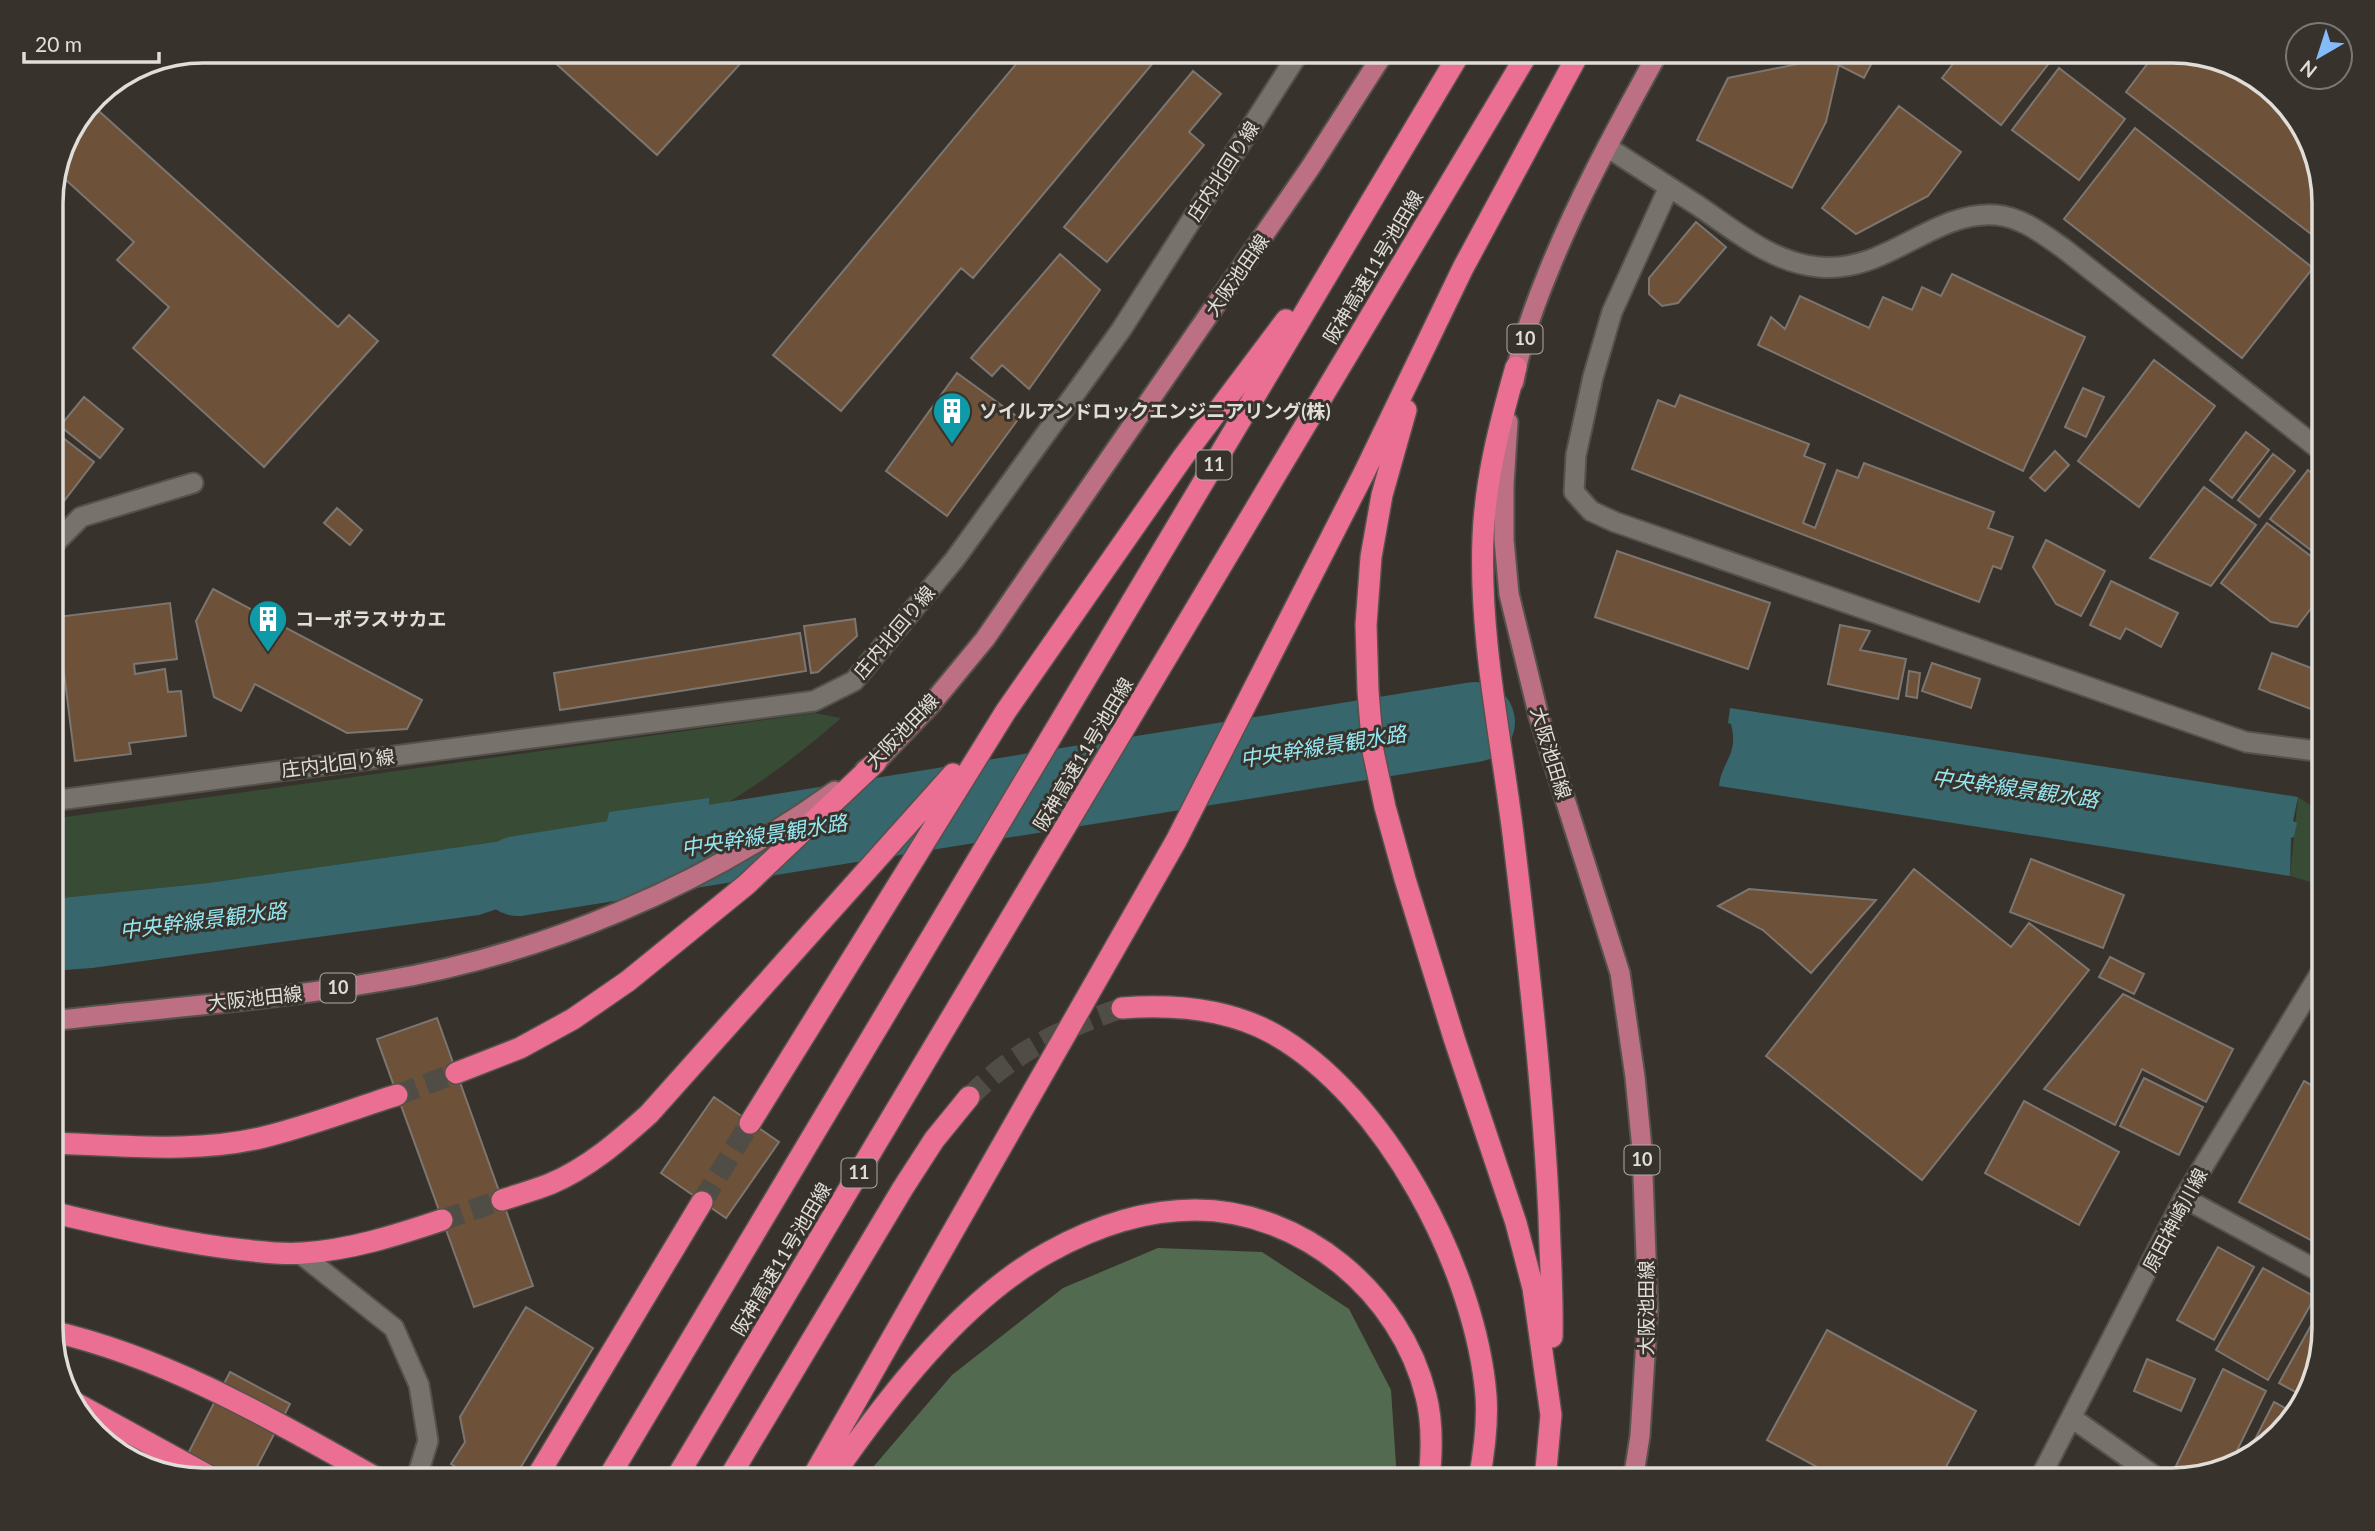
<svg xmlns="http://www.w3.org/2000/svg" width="2375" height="1531" viewBox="0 0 2375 1531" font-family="Lato,'Noto Sans JP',sans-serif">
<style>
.green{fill:#374b35}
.forest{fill:#526b50}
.water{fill:#37666c}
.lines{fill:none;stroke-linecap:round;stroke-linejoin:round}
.river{stroke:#37666c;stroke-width:80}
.building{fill:#6d5139;stroke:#7d756f;stroke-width:2}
.motorway-tunnel{stroke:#504d46;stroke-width:21;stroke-dasharray:21 10;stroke-linecap:butt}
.service-casing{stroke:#55524b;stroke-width:23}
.minor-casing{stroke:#55524b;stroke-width:23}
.tertiary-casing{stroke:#55524b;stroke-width:23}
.primary-casing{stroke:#55524b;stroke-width:23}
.motorway-casing{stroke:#55524b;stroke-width:24}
.service{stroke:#77726b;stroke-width:19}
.minor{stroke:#77726b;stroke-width:19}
.tertiary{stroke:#77726b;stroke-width:19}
.primary{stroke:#bd7083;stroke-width:19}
.motorway{stroke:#eb6e93;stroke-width:21}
.labels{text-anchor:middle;stroke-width:6;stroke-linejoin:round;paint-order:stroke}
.shield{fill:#37332c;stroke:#aeaba6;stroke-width:2}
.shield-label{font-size:18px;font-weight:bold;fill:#e1deda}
.street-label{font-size:19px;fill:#e1deda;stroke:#37332c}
.poi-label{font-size:19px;font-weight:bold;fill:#e1deda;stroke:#37332c;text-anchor:start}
.water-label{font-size:21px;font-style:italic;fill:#94e7f2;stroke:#37332c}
.rim{fill:none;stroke:#e1deda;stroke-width:3.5}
</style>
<rect width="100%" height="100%" fill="#37332c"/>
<path class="green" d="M814,713L841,718C800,754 758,786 710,813L709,799L607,821L598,827L208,883L51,899V819Z
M2316,789L2324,791V886L2290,876L2298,797L2313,807Z"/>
<path class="forest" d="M1158,1248L1262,1252L1349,1309L1391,1390L1397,1480H862L952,1375L1063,1288Z"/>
<path class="water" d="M1730,708L2298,797L2293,821L2297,823L2294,837L2291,838L2290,876L1719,786C1722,760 1739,756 1731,724L1728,723Z
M709,798L710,813L664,842L560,888L479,915L92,968L51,971V899L208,883L598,827L607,821L609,812Z"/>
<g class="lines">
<path class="river" d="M518,876L1475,722"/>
</g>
<path class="building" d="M542,51H746L749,54L657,155Z
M1027,51H1163L973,278L961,268L841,411L773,355Z
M1811,51H1878L1864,78Z
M1963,51H2044L2053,58L2001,125L1942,78Z
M2157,51H2172L2256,76L2304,127L2324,203V244L2126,92Z
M1818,60L1839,65L1826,122L1792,188L1697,140L1728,78Z
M2059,68L2125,119L2079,180L2012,130Z
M1193,71L1221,94L1189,132L1204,145L1107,262L1064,227Z
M90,103L338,327L349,315L378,341L264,467L133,348L169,307L117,260L134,242L56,171L63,145Z
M1899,106L1961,152L1928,196L1856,234L1822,208Z
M2135,128L2313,268L2242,358L2064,219Z
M1696,222L1726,247L1678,303L1662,306L1649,294V278Z
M1060,254L1100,290L1029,389L1002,365L992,376L971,358Z
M1952,274L2085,337L2023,471L1758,345L1771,317L1785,329L1800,296L1869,328L1883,297L1912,310L1922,287L1941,296Z
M51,356L63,366L51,379Z
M2154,360L2215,406L2139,507L2078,461Z
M957,373L1019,418L947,516L886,471Z
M2083,388L2104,397L2086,437L2065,427Z
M1680,395L1809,444L1804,456L1825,464L1803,523L1815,528L1837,470L1858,478L1864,463L1994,512L1988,528L2013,537L2001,569L1993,566L1979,602L1632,469L1658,400L1675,407Z
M84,397L123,429L100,458L60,426Z
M2246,432L2269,450L2232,498L2210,480Z
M58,434L94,462L64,501L51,491V443Z
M2055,451L2069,465L2045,491L2030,478Z
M2273,454L2295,471L2259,517L2238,500Z
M2308,470L2324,483V560L2270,519Z
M2204,487L2256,525L2211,586L2150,558Z
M51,497L59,504L51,514Z
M337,508L362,530L350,545L324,523Z
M2267,523L2324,566V591L2297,627L2271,622L2221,583Z
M2046,540L2105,571L2081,616L2056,604L2033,567Z
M1617,551L1770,603L1748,669L1595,617Z
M2111,581L2178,613L2161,647L2126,628L2120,639L2090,625Z
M213,589L422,700L407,729L347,733L255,684L241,711L214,697L196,621Z
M170,603L177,659L134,664L135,674L165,669L168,692L181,691L186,736L129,743L131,754L75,761L57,617Z
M855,619L857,636L818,672L811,673L804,626Z
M1840,625L1870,631L1860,650L1906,659L1898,699L1828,684Z
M800,633L806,671L560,710L554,673Z
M2272,653L2324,673V714L2259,689Z
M1932,663L1980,679L1971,708L1922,691Z
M1909,671L1920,673L1917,698L1906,696Z
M2031,859L2124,895L2103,948L2010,912Z
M1914,869L2011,947L2029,923L2089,970L1922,1180L1766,1056Z
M1749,889L1876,900L1811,973L1763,930L1718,906Z
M2110,957L2144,974L2134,994L2099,977Z
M2123,994L2233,1049L2206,1102L2142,1069L2115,1125L2044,1089Z
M437,1018L533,1286L474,1307L377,1039Z
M2324,1060V1083L2315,1078Z
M2144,1078L2203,1107L2179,1155L2120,1126Z
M2304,1081L2324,1092V1247L2239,1202Z
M714,1097L779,1142L726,1218L661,1173Z
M2024,1101L2119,1152L2079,1225L1985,1173Z
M2218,1247L2254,1267L2214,1340L2177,1320Z
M2263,1268L2315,1297L2268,1380L2216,1350Z
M2324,1302V1328L2303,1396L2279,1383Z
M526,1307L593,1348L513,1480H478L451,1464L465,1442L460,1417Z
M1827,1330L1976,1411L1939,1480H1841L1767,1440Z
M2147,1359L2195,1379L2181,1411L2134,1391Z
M2223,1369L2266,1391L2230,1465L2184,1477L2173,1472Z
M230,1372L290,1404L250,1480H204L178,1473Z
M2274,1402L2296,1414L2248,1460L2244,1461Z"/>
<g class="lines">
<path class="motorway-tunnel" d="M397,1095L456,1073
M969,1097C981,1086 993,1074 1006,1065C1041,1039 1081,1022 1122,1008
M702,1202L750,1123
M442,1220L502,1200"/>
<g class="service-casing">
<path id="service" d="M51,547L81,517L193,483
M2184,1198L2324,1274
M301,1254L394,1328L419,1385L428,1441L416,1480"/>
</g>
<g class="minor-casing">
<path id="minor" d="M1607,147C1637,166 1667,186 1697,205C1734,230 1772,263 1819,267C1886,274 1933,210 1996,215C2021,217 2043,234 2063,248L2324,453
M1669,187L1612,312L1593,377L1576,455L1574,492L1591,511L1615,522L2246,742L2324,752
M2072,1418L2160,1480"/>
</g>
<g class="tertiary-casing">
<path id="tertiary" d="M51,801L814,701L854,681L955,559L1121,330L1300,51
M2039,1480L2184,1198L2324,967"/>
</g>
<g class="primary-casing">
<path id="primary" d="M1514,382C1520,345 1533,309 1547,275C1578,197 1619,124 1659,51
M1508,422L1504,485V540L1509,594L1539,717L1620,973L1635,1077L1642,1149L1648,1309L1640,1436L1633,1480
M865,770L876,762L933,702L985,639L1310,168L1385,51
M51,1021C162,1008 274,1000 383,981C545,954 702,886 835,791"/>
</g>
<g class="motorway-casing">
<path id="motorway" d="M1516,367C1500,423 1485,480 1483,538C1479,641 1502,741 1514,842C1529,967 1543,1091 1549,1216C1550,1256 1553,1297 1552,1337
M1406,410L1382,495L1371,557L1366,625L1368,691L1373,751L1385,807L1405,879L1454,1038L1516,1223L1533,1288L1551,1415L1545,1480
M1122,1008C1174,1004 1226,1008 1272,1033C1385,1095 1476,1270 1486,1396C1488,1424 1484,1453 1479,1480
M456,1073L520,1048L573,1019L628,981L746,885L876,762
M750,1123L1006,711L1183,457L1286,320
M51,1143C121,1145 196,1154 264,1137C309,1126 353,1109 397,1095
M502,1200C518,1195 534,1190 550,1184C588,1168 619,1141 649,1114L953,774
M51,1212C115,1227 179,1243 244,1250C263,1252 284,1255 303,1253C351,1250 397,1235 442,1220
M51,1331C169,1358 275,1421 380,1480
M70,1400L216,1480
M535,1480L702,1202
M607,1480L1461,51
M675,1480L1529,51
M728,1480L903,1188L934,1140L969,1097
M811,1480L1176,841L1364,473L1463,268L1580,51
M830,1480C886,1399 961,1300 1049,1252C1094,1227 1143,1210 1195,1210C1302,1210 1401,1293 1426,1396C1433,1423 1432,1452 1429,1480"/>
</g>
<use href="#service" class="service"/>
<use href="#minor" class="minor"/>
<use href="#tertiary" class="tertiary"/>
<use href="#primary" class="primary"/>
<use href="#motorway" class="motorway"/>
</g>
<defs>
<g id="building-pin" transform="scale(2.0125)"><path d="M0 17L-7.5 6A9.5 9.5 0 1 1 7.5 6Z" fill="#0f9aa8" stroke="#37332c"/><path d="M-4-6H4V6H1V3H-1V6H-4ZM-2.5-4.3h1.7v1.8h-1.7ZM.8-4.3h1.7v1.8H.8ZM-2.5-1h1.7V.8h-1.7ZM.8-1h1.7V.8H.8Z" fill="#fff"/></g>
</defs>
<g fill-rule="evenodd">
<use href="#building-pin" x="952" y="411"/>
<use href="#building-pin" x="268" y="619"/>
</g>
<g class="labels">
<g class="shield">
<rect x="1507.5" y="324.5" width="35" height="29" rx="5"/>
<rect x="1196.5" y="450.5" width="35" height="29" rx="5"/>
<rect x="320.5" y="973.5" width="35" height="29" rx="5"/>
<rect x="1624.5" y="1145.5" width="35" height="29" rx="5"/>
<rect x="841.5" y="1158.5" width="35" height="29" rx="5"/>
</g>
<g class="shield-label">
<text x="1525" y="345">10</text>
<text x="1214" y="471">11</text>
<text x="338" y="994">10</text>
<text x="1642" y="1166">10</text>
<text x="859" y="1179">11</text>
</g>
<g class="street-label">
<text transform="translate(1223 171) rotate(-57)" y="7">庄内北回り線</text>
<text transform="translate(1373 267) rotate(-59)" y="7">阪神高速11号池田線</text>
<text transform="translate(1237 275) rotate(-55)" y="7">大阪池田線</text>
<text transform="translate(894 632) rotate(-50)" y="7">庄内北回り線</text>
<text transform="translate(902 731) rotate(-46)" y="7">大阪池田線</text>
<text transform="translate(1551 753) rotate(73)" y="7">大阪池田線</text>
<text transform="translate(1083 754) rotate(-59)" y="7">阪神高速11号池田線</text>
<text transform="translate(338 763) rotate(-7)" y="7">庄内北回り線</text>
<text transform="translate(255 998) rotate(-6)" y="7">大阪池田線</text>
<text transform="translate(2175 1220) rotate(-62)" y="7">原田神崎川線</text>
<text transform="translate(781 1259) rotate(-59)" y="7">阪神高速11号池田線</text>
<text transform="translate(1646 1308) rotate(-90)" y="7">大阪池田線</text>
</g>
<g class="poi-label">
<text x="979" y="418">ソイルアンドロックエンジニアリング(株)</text>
<text x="295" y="626">コーポラスサカエ</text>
</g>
<g class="water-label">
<text transform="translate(1323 747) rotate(-9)" y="7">中央幹線景観水路</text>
<text transform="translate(2015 789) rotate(8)" y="7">中央幹線景観水路</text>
<text transform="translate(764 836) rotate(-9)" y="7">中央幹線景観水路</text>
<text transform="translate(203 921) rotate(-7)" y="7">中央幹線景観水路</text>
</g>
</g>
<path d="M0 0H2375V1531H0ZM203 63H2172A140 140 0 0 1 2312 203V1328A140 140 0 0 1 2172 1468H203A140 140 0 0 1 63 1328V203A140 140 0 0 1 203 63Z" fill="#37332c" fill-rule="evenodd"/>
<path class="rim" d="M203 63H2172A140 140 0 0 1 2312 203V1328A140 140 0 0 1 2172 1468H203A140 140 0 0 1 63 1328V203A140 140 0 0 1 203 63Z"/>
<g transform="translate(2319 56) rotate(219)"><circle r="33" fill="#37332c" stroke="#7b7772" stroke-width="2"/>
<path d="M0-5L12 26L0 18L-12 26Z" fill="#86bbfb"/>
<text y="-10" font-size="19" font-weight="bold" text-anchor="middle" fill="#e1deda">N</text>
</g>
<path d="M24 52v10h135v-10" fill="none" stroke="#e1deda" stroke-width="3.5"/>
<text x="35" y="52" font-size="21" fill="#e1deda" stroke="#37332c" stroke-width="5" paint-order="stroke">20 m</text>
</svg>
